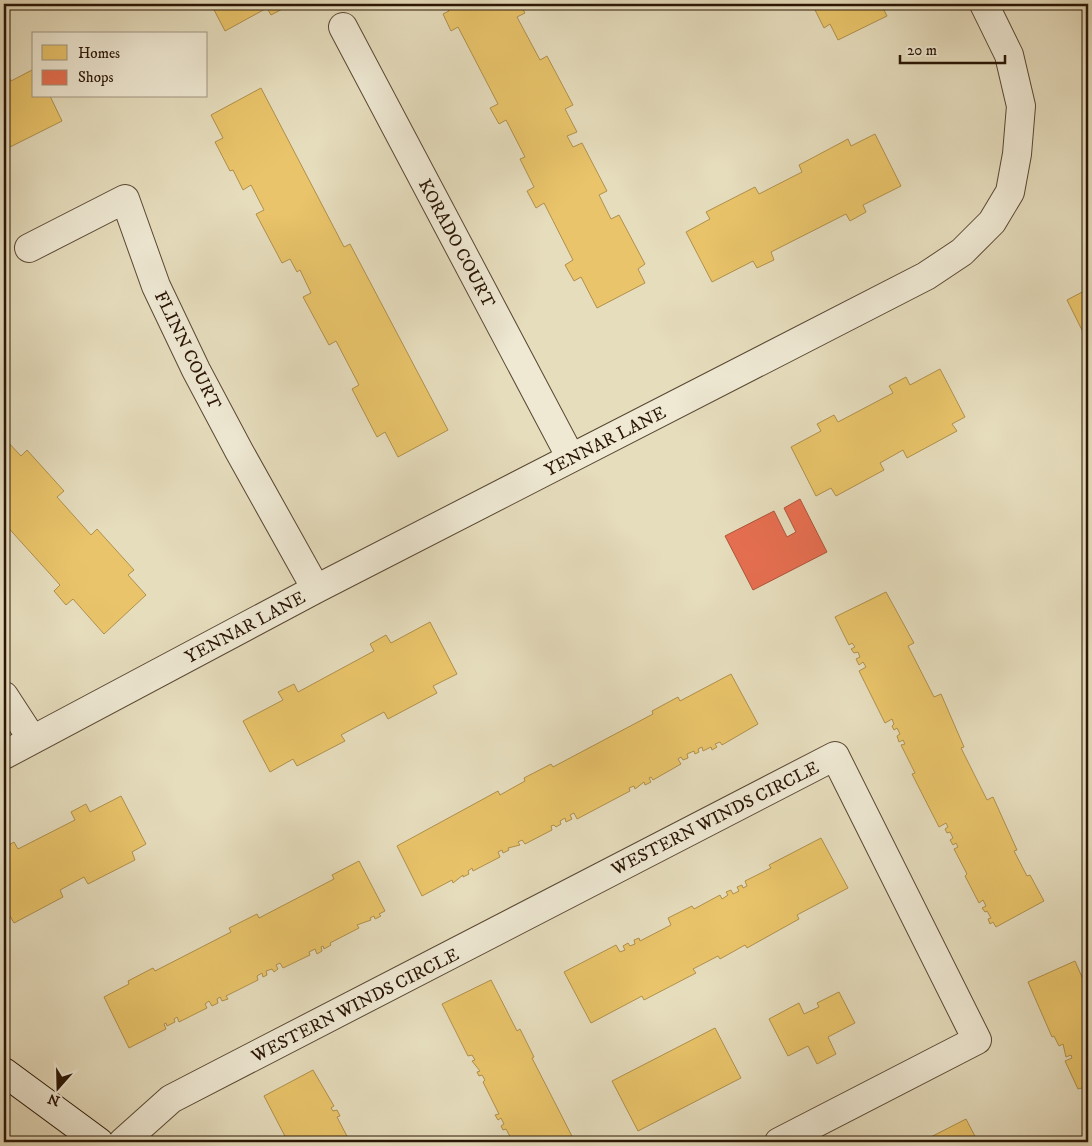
<svg xmlns="http://www.w3.org/2000/svg" width="1092" height="1146" viewBox="0 0 1092 1146" font-family="'IM FELL DW Pica',serif">
<style>
.homes{fill:#e9c46a;stroke:#b0904c}
.shops{fill:#e76f51;stroke:#ae543a}
.lines{fill:none;stroke-linecap:round;stroke-linejoin:round}
.street-casing{stroke:#594833;stroke-width:30}
.secondary-casing{stroke:#2a1605;stroke-width:30}
.street{stroke:#efe9d4;stroke-width:28}
.secondary{stroke:#efe9d4;stroke-width:28}
.labels{text-anchor:middle;stroke-width:5;stroke-linejoin:round;paint-order:stroke}
.street-label{font-size:18px;fill:#2a1605;stroke:#efe9d4}
</style>
<rect width="100%" height="100%" fill="#e6ddbd"/>
<filter id="stains"><feTurbulence type="fractalNoise" baseFrequency=".004" numOctaves="4"/><feColorMatrix values="0 0 0 0 .2 0 0 0 0 .09 0 0 0 0 .02 0 0 0 .5 -.17"/></filter>
<radialGradient id="worn" r=".72"><stop offset=".6" stop-color="#630" stop-opacity="0"/><stop offset="1" stop-color="#630" stop-opacity=".3"/></radialGradient>
<path class="homes" d="M211,4H287L288,6L271,15L267,8L225,31Z
M446,4H520L525,13L517,17L540,60L547,56L573,105L565,109L577,132L567,136L573,147L582,143L607,191L599,195L611,219L619,215L645,264L638,269L645,283L597,308L581,277L574,281L565,265L573,260L544,203L536,208L527,191L534,187L520,159L525,157L506,120L499,124L490,108L498,104L458,27L451,31L443,14L449,11Z
M812,4H881L887,16L838,40L830,24L824,28Z
M1079,4H1088V13L1084,15Z
M34,69V96H50L62,121L4,150V76L7,74L11,81Z
M261,88L344,247L350,244L448,430L398,457L385,432L377,437L352,389L359,385L336,341L329,345L303,297L311,293L300,270L297,272L290,259L282,263L256,214L264,210L251,185L243,190L233,170L230,171L215,142L223,138L211,115Z
M875,134L901,186L863,205L866,212L850,221L846,214L771,252L774,260L757,268L753,261L712,282L686,232L710,219L706,212L755,187L759,194L802,172L799,165L848,139L851,146Z
M1088,289V342L1067,300Z
M940,369L965,417L952,424L957,431L907,458L903,450L880,463L884,470L836,496L831,488L816,496L791,447L821,431L817,424L834,415L838,422L893,393L889,386L906,377L910,385Z
M4,438L21,456L27,450L64,491L57,497L91,535L97,529L134,570L128,575L146,595L104,634L73,599L66,605L54,591L60,585L4,523Z
M886,592L914,643L908,646L934,697L941,694L964,747L961,748L987,800L993,797L1017,850L1014,851L1027,876L1030,875L1044,901L996,927L993,922L990,924L988,919L991,918L987,911L985,912L982,908L986,906L983,900L979,903L965,876L967,874L954,849L958,847L956,843L953,845L950,840L953,838L950,832L947,833L945,829L948,827L946,823L939,827L912,774L915,773L901,745L905,744L903,740L899,742L897,736L900,734L897,728L894,730L892,726L894,724L892,719L885,723L859,671L866,667L863,662L859,665L856,659L860,657L858,652L854,653L851,649L855,647L852,643L849,645L835,617Z
M430,622L457,674L433,686L437,693L388,719L384,712L341,735L345,741L297,766L293,759L270,772L243,721L283,700L278,692L294,684L298,692L374,651L370,644L386,635L391,643Z
M731,674L758,724L722,745L720,742L715,744L717,747L712,750L711,747L703,751L702,747L698,749L699,752L695,754L694,751L687,754L688,758L683,760L681,757L678,759L681,764L653,780L651,777L649,778L651,782L645,785L644,782L635,789L634,786L629,788L630,791L577,819L574,813L570,815L572,819L566,822L565,818L560,821L561,824L556,827L554,825L551,826L552,830L525,844L522,840L518,842L520,845L508,848L509,850L503,853L502,850L498,852L500,857L473,871L472,868L468,871L469,874L463,877V875L453,883L452,880L422,896L397,846L498,791L500,795L525,781L524,778L551,764L553,767L653,714L652,711L678,697L680,701Z
M121,796L146,844L132,852L135,860L88,884L84,877L60,890L63,897L14,923L10,916L4,919V848L14,842L18,849L75,820L71,812L86,804L90,812Z
M821,838L848,888L797,915L799,919L747,948L745,945L720,959L718,956L693,969L696,973L644,1000L642,996L591,1023L564,972L616,945L620,952L625,950L623,946L628,943L630,946L635,944L634,940L639,938L640,941L671,925L668,918L692,906L694,909L720,895L722,899L728,895L726,892L731,890L733,894L739,891L737,887L742,885L743,888L747,886L745,881L771,868L769,865Z
M359,861L385,911L379,914L381,916L375,919L374,916L370,918L371,920L357,925L359,928L330,943L331,945L324,949L323,946L321,947L322,951L317,954L315,949L309,952L310,955L283,968L280,963L276,965L278,969L274,972L272,969L266,971L267,975L263,977L262,973L257,976L258,980L226,996L228,999L222,1001L220,997L217,999L218,1003L212,1006L209,1001L205,1004L207,1008L179,1022L177,1017L174,1019L175,1022L167,1026L166,1023L164,1024L166,1029L129,1048L104,997L129,984L128,981L153,968L155,971L231,932L229,928L257,914L259,918L334,879L332,875Z
M1075,961L1085,984L1088,982V1102L1082,1088L1078,1089L1065,1061L1072,1058L1071,1055L1066,1057L1063,1044L1059,1046L1054,1036L1052,1037L1028,982Z
M491,980L517,1031L520,1029L534,1057L532,1058L575,1142H513L506,1129L503,1130L501,1126L504,1124L501,1118L498,1120L495,1115L499,1114L483,1082L485,1080L482,1075L479,1076L477,1072L480,1071L472,1061L475,1060L472,1055L468,1056L442,1004Z
M839,992L855,1023L828,1037L836,1054L817,1064L808,1046L788,1056L769,1019L799,1003L804,1014L819,1007L817,1003Z
M715,1028L741,1078L638,1131L612,1081Z
M313,1070L334,1106L331,1108L333,1111L337,1110L340,1116L337,1117L350,1142H288L264,1096Z
M966,1119L978,1142H921Z"/>
<path class="shops" d="M800,499L827,552L753,590L725,536L774,511L787,537L796,532L784,508Z"/>
<g class="lines">
<g class="street-casing">
<path id="street" d="M343,27L571,458
M29,248L125,199L156,286L196,370L239,451L316,589
M4,696L32,739
M4,755L316,589L926,276L962,252L992,222L1010,192L1017,154L1021,106L1009,55L984,4
M123,1142L171,1099L835,756L977,1040L779,1142"/>
</g>
<g class="secondary-casing">
<path id="secondary" d="M4,1072L99,1142"/>
</g>
<use href="#street" class="street"/>
<use href="#secondary" class="secondary"/>
</g>
<g class="labels">
<g class="street-label">
<text transform="translate(457 243) rotate(62)" y="6">KORADO COURT</text>
<text transform="translate(188 350) rotate(64)" y="6">FLINN COURT</text>
<text transform="translate(605 441) rotate(-27)" y="6">YENNAR LANE</text>
<text transform="translate(245 627) rotate(-28)" y="6">YENNAR LANE</text>
<text transform="translate(715 818) rotate(-27)" y="6">WESTERN WINDS CIRCLE</text>
<text transform="translate(355 1005) rotate(-27)" y="6">WESTERN WINDS CIRCLE</text>
</g>
</g>
<rect width="1092" height="1146" fill="none" stroke="#e6ddbd" stroke-width="20"/>
<rect x="5" y="5" width="1082" height="1136" fill="none" stroke="#2a1605" stroke-width="2.5"/>
<rect x="10" y="10" width="1072" height="1126" fill="none" stroke="#2a1605"/>
<rect x="32" y="32" width="175" height="65" fill="#efe9d4" stroke="#a09581"/>
<rect x="42" y="45" width="25" height="15" fill="#e9c46a" stroke="#a09581"/>
<text x="78" y="58" font-size="15" fill="#2a1605">Homes</text>
<rect x="42" y="70" width="25" height="15" fill="#e76f51" stroke="#a09581"/>
<text x="78" y="82" font-size="15" fill="#2a1605">Shops</text>
<g transform="translate(58 1088) rotate(200)" stroke="#efe9d4" stroke-width="4" paint-order="stroke">
<path d="M0-4L9 19L0 12L-9 19Z" fill="#2a1605"/>
<text y="-8" font-size="14" font-weight="bold" text-anchor="middle" fill="#2a1605">N</text>
</g>
<path d="M900 55v8h105v-8" fill="none" stroke="#2a1605" stroke-width="2.5"/>
<text x="907" y="55" font-size="15" fill="#2a1605" stroke="#efe9d4" stroke-width="4" paint-order="stroke">20 m</text>
<rect width="100%" height="100%" filter="url(#stains)"/>
<rect width="100%" height="100%" fill="url(#worn)"/>
</svg>
